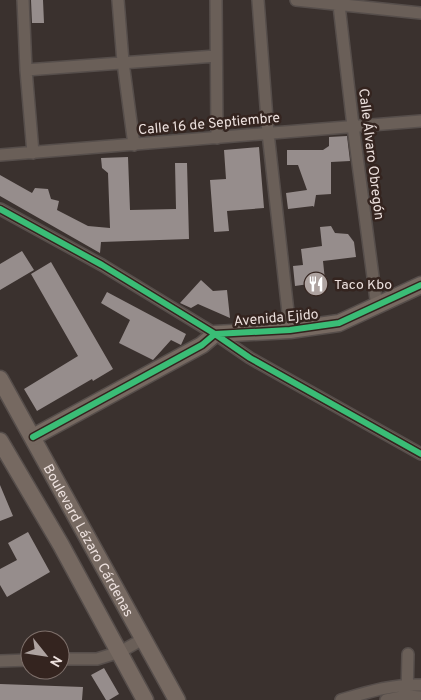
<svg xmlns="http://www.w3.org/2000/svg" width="421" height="700" viewBox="0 0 421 700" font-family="Overpass,sans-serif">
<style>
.building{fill:#968d8c}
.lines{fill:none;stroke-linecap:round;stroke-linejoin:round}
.street-casing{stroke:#564e4b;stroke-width:14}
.secondary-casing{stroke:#564e4b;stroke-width:19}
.street{stroke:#6a5f58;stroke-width:11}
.secondary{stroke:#766961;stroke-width:16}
.cycleway-casing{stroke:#34241f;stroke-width:9}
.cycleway{stroke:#3abd76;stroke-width:6}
.labels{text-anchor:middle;stroke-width:5;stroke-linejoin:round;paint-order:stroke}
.street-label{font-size:14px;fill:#ede1de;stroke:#34241f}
.poi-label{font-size:14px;fill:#ede1de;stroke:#34241f;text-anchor:start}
</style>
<rect width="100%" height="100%" fill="#3a312e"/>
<path class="building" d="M31,0H43L44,23H32Z
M347,136L350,161L331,162V194L316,195L314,207L313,206L288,209L286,193L307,190L298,165H287V150H323L329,146V137Z
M259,147L264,208L227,211L229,231L214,232L210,180L226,179L224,150Z
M128,157L130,210L176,209L175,163H187L189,239L101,242L100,253L0,196V175L32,193L35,188L48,189L51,199L59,201L57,210L88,226L110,228L108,173L102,168L101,158Z
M331,226L335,233L348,234L354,242L356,257L323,261L326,290L310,292L309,284L295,286L293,266L303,265L301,249L322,246L320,227Z
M22,251L34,270L0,290V264Z
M51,262L113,369L93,381L92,379L37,411L24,389L78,356L31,274Z
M201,280L213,291L227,290L230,318L198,304L191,308L180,303Z
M107,292L186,334L181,345L171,340L153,360L119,343L130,320L101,303Z
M0,485L13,516L0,521Z
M28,532L50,572L7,597L0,585V569L17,560L8,543Z
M104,668L119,694L109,700H106L91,675Z
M0,684L83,687L82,700H0Z"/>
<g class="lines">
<g class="street-casing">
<path id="street" d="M23,0L26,70L33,153
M118,0L123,62L134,145
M216,0L217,138
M258,0L268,133L290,330
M296,0L421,13
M339,5L353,126L377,307
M26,70L216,56
M0,155L421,121
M0,209L102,265L215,334L250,358L421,454
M60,659H97L120,652L143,639
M0,661L30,660
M407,696L408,654
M341,700C368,692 393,684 421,685
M386,700L407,696L421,697"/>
</g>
<g class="secondary-casing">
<g id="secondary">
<path id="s1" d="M0,379L177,700"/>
<path d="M33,437L202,345L215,334L290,330L339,323L421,285"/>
<path d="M0,441L61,545L145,700"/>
</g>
</g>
<use href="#street" class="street"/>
<use href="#secondary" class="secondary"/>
<g class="cycleway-casing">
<path id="cycleway" d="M0,209L102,265L215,334L250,358L421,454
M33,437L202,345L215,334L290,330L339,323L421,285"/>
</g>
<use href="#cycleway" class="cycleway"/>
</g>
<defs>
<g id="restaurant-disc" transform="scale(1.25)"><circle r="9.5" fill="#aea3a0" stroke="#34241f"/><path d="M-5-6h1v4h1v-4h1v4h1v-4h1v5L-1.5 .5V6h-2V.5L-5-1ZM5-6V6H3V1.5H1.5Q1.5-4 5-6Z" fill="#fff"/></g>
</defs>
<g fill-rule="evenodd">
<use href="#restaurant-disc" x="316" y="284"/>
</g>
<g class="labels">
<g class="street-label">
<text transform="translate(209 123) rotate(-5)" y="5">Calle 16 de Septiembre</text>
<text transform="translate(372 154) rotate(83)" y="5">Calle Álvaro Obregón</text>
<text transform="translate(276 317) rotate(-5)" y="5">Avenida Ejido</text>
<text dy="5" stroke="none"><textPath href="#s1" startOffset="184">Boulevard Lázaro Cárdenas</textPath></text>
</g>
<g class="poi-label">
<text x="334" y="289">Taco Kbo</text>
</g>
</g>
<g transform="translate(45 655) rotate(120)"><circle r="24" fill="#34241f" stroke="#7e706b"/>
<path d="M0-4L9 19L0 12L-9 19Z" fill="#aea3a0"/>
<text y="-8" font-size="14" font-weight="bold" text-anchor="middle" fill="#ede1de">N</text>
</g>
</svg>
